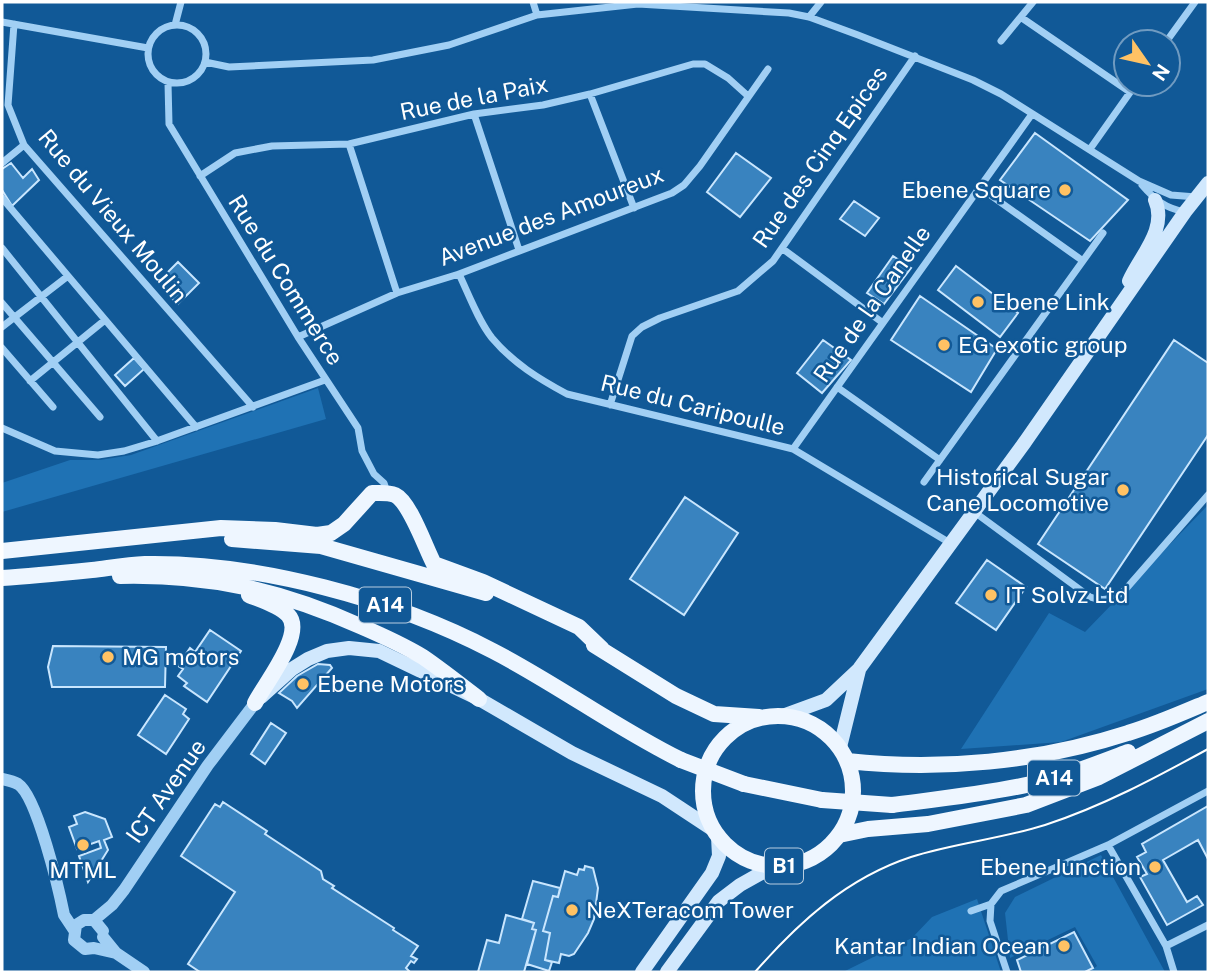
<svg xmlns="http://www.w3.org/2000/svg" width="1210" height="974" viewBox="0 0 1210 974" font-family="'Public Sans',sans-serif">
<style>
.green{fill:#1f72b4}
.building{fill:#3983bf;stroke:#c9e6fe;stroke-width:2}
.lines{fill:none;stroke-linecap:round;stroke-linejoin:round}
.minor{stroke:#a1cff4;stroke-width:7}
.tertiary{stroke:#a1cff4;stroke-width:12}
.secondary{stroke:#d1e8fd;stroke-width:14}
.primary{stroke:#eef6ff;stroke-width:16}
.tram{stroke:#fff;stroke-width:2}
.primary-bridge{stroke:#eef6ff;stroke-width:16}
.poi-dot{fill:#ffc264;stroke:#115997;stroke-width:2.5}
.labels{text-anchor:middle;stroke-width:5;stroke-linejoin:round;paint-order:stroke}
.shield{fill:#115997;stroke:#b8cde0;stroke-width:2}
.shield-label{font-size:21px;font-weight:bold;fill:#fff}
.street-label{font-size:23px;fill:#fff;stroke:#115997}
.poi-label{font-size:23px;fill:#fff;stroke:#115997;text-anchor:start}
</style>
<rect width="100%" height="100%" fill="#115997"/>
<path class="green" d="M318,388L326,419L2,512V483L70,460H100L131,455Z
M1208,505V689L1061,742L961,749L1049,613L1085,632Z
M1101,855L1165,972H1089L1097,966L1075,927L1010,958L1005,913L1015,897Z
M977,899L1001,972H843L912,938L932,917Z"/>
<path class="building" d="M1035,133L1128,200L1090,241L1000,180Z
M736,153L771,178L740,217L707,192Z
M11,163L23,178L32,169L39,180L12,206L2,190V169Z
M854,201L879,218L865,236L840,219Z
M893,256L911,268L884,304L867,293Z
M178,262L199,283L178,304L169,296L179,286L166,274Z
M956,266L1018,313L1000,337L938,290Z
M920,296L997,349L971,392L891,340Z
M823,340L851,360L822,393L797,373Z
M1174,340L1208,363V435L1105,589L1038,544Z
M134,358L144,369L125,386L115,375Z
M685,497L738,533L684,615L630,579Z
M987,560L1026,587L996,630L956,603Z
M210,630L241,651L207,702L184,686L187,683L178,676L183,669L178,666L190,648L195,652Z
M53,646L166,647L165,687H52L48,667Z
M318,664L330,665L332,668L297,708L292,701L279,693L297,676Z
M165,695L186,709L183,714L189,719L166,754L138,735Z
M271,723L286,733L265,764L251,754Z
M223,802L267,831L265,834L321,871L323,879L334,886L332,888L394,928L393,930L418,946L411,956L417,959L414,963L411,961L406,968L410,972H200L188,964L235,892L181,856L215,804L220,807Z
M1208,806V859L1198,840L1163,860L1187,902L1197,896L1203,905L1167,925L1140,877L1147,874L1137,857L1146,852L1142,844Z
M85,812L105,819L112,837L104,840L108,850L88,882L79,856L101,848L99,841L77,849L69,827L77,824L74,816Z
M585,866L593,868L598,888L594,919L588,933L574,954L569,956L561,954L559,963L545,960L550,933L543,931L553,896L558,897L565,871L577,875L579,869L584,870Z
M533,881L560,888L558,897L553,896L543,931L550,933L545,960L552,962L549,971L527,964L536,930L532,929L534,923L522,919Z
M506,915L534,923L532,929L536,930L524,972H478L487,940L499,943Z
M1074,932L1093,968L1085,972H1021L1017,960Z"/>
<g class="lines">
<path class="minor" d="M533,2L537,15
M809,17L821,2
M1022,18L1130,92
M2,22L148,48
M14,24L8,105L24,145L253,407
M148 54a29 29 0 1 1 58 0a29 29 0 1 1-58 0Z
M175,25L181,2
M1001,41L1033,2
M1166,42L1195,2
M205,62L229,67L373,60L449,45L537,15L638,4L789,13L809,17L858,35L973,80L1001,94L1139,181L1171,195L1196,197
M168,83L169,124L298,337L358,428L362,451L374,474L384,483L387,492
M590,94L634,208
M474,114L519,250
M349,144L397,293
M1090,149L1136,84
M2,163L24,145
M200,176L235,153L272,146L349,144L474,114L543,105L590,94L693,64H705L728,78L748,96
M1142,185C1155,200 1165,208 1185,212
M979,187L1083,261
M2,198L196,427
M2,248L157,441
M783,249L883,323
M459,274C469,295 478,320 492,338C513,363 539,379 567,394L793,449L950,543
M2,303L100,417
M2,327L68,276
M298,337L397,293L459,274L672,193L684,185L700,166L768,69
M2,348L53,407
M30,381L105,320
M837,387L940,460
M610,405L632,336L642,327L660,318L738,291L773,261L915,56
M2,428L55,451L98,455L124,451L154,442L325,380
M793,449L1032,114
M924,482L1103,233
M973,511L1090,597C1104,602 1114,599 1125,590L1208,495
M1108,845L1166,946L1174,972
M991,904L990,921L1007,972
M971,911L991,904L1001,891L1108,845L1208,791
M1166,946L1208,925"/>
<path class="tertiary" d="M2,779C7,780 13,781 18,784C37,796 59,890 64,915L74,930
M94,920L112,905L124,890L208,765L255,703
M103,931L94,920H84L76,925L74,940L85,949L94,948L116,953
M103,937L116,953L144,972"/>
<path class="secondary" d="M1129,281C1140,256 1168,229 1155,200
M261,697L292,669L308,659L327,651L349,648L379,651L479,699L572,753L662,796L712,829
M785,715L826,700L859,669L1025,442L1185,212L1208,183
M840,747L859,670
M642,972L712,873L719,856L718,837
M667,972L719,901L740,885L774,866"/>
<path class="primary" d="M232,539L321,546L486,593
M2,551L221,528L275,530L317,535L331,533L344,524L372,493C379,493 388,492 395,495C410,502 425,547 434,564L483,582L579,627L602,649
M120,576C208,574 280,590 360,626C381,635 403,645 423,657C442,670 461,685 479,699
M2,578C32,576 62,573 92,570C109,568 127,565 145,564C257,562 394,599 493,651C557,684 616,728 681,760
M249,595C261,600 279,605 288,615C306,633 264,685 255,703
M594,645L676,696L714,714L759,717
M703 791a75 75 0 1 1 150 0a75 75 0 1 1-150 0Z
M847,761C941,771 1038,762 1128,733C1155,725 1182,713 1208,702
M744,784L822,800
M892,805C938,799 985,794 1031,784C1064,777 1096,764 1128,752
M839,835L868,829L928,824L1026,805L1099,777L1208,721"/>
<path class="tram" d="M755,972C799,922 847,878 911,857C955,843 1001,839 1045,825C1103,806 1155,778 1208,749"/>
<path class="primary-bridge" d="M681,760L744,784
M822,800L892,805"/>
</g>
<g class="poi-dot">
<circle cx="1065" cy="190" r="7"/>
<circle cx="978" cy="302" r="7"/>
<circle cx="944" cy="345" r="7"/>
<circle cx="1123" cy="490" r="7"/>
<circle cx="991" cy="595" r="7"/>
<circle cx="108" cy="657" r="7"/>
<circle cx="303" cy="684" r="7"/>
<circle cx="83" cy="845" r="7"/>
<circle cx="1155" cy="867" r="7"/>
<circle cx="572" cy="910" r="7"/>
<circle cx="1064" cy="946" r="7"/>
</g>
<g class="labels">
<g class="shield">
<rect x="359" y="587.5" width="52" height="35" rx="5"/>
<rect x="1028" y="760.5" width="52" height="35" rx="5"/>
<rect x="765" y="848.5" width="38" height="35" rx="5"/>
</g>
<g class="shield-label">
<text x="385" y="612">A14</text>
<text x="1054" y="785">A14</text>
<text x="784" y="873">B1</text>
</g>
<g class="street-label">
<text transform="translate(474 98) rotate(-11)" y="8">Rue de la Paix</text>
<text transform="translate(820 157) rotate(-55)" y="8">Rue des Cinq Epices</text>
<text transform="translate(113 216) rotate(50)" y="8">Rue du Vieux Moulin</text>
<text transform="translate(551 216) rotate(-21)" y="8">Avenue des Amoureux</text>
<text transform="translate(286 280) rotate(58)" y="8">Rue du Commerce</text>
<text transform="translate(872 304) rotate(-55)" y="8">Rue de la Canelle</text>
<text transform="translate(693 405) rotate(14)" y="8">Rue du Caripoulle</text>
<text transform="translate(166 791) rotate(-55)" y="8">ICT Avenue</text>
</g>
<g class="poi-label">
<text x="1051" y="198" text-anchor="end">Ebene Square</text>
<text x="992" y="310">Ebene Link</text>
<text x="958" y="353">EG exotic group</text>
<text x="1109" y="485" text-anchor="end">Historical Sugar<tspan x="1109" dy="26">Cane Locomotive</tspan></text>
<text x="1005" y="603">IT Solvz Ltd</text>
<text x="122" y="665">MG motors</text>
<text x="317" y="692">Ebene Motors</text>
<text x="1141" y="875" text-anchor="end">Ebene Junction</text>
<text x="83" y="878" text-anchor="middle">MTML</text>
<text x="586" y="918">NeXTeracom Tower</text>
<text x="1050" y="954" text-anchor="end">Kantar Indian Ocean</text>
</g>
</g>
<rect width="1210" height="974" fill="none" stroke="#ffffff" stroke-width="7"/>
<g transform="translate(1147 63) rotate(124)"><circle r="33" fill="#115997" stroke="#709bc1" stroke-width="2"/>
<path d="M0-5L12 26L0 18L-12 26Z" fill="#ffc264"/>
<text y="-10" font-size="19" font-weight="bold" text-anchor="middle" fill="#ffffff">N</text>
</g>
</svg>
